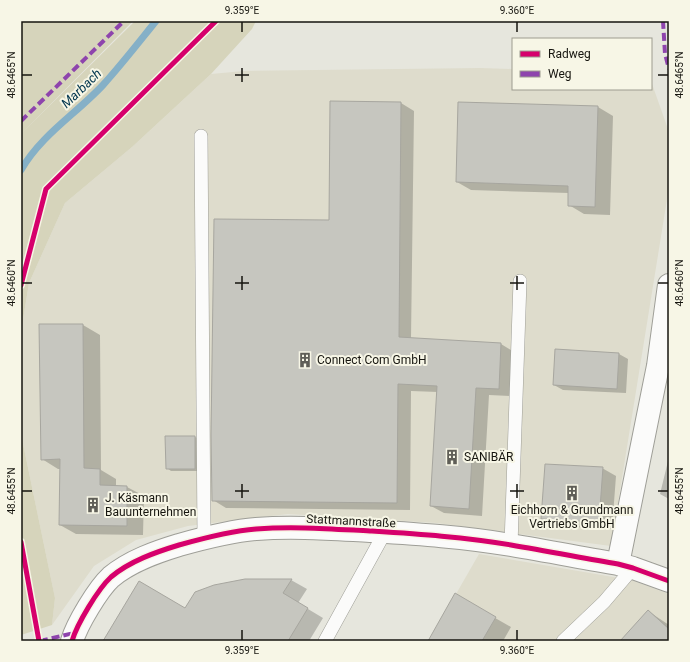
<svg xmlns="http://www.w3.org/2000/svg" width="690" height="662" viewBox="0 0 690 662" font-family="Roboto,sans-serif">
<style>
.built{fill:#dedccc}
.green{fill:#d6d4bb}
.shadow{fill:#0003}
.lines{fill:none;stroke-linecap:round;stroke-linejoin:round}
.stream{stroke:#85b0c7;stroke-width:7}
.building{fill:#c6c6bf;stroke:#a7a69f}
.service-casing{stroke:#9e9e97;stroke-width:14}
.minor-casing{stroke:#9e9e97;stroke-width:24}
.path{stroke:#d2d2cf;stroke-width:2.5;stroke-dasharray:3 3;stroke-linecap:butt}
.service{stroke:#fbfbfa;stroke-width:13}
.minor{stroke:#fbfbfa;stroke-width:22}
.quiet{stroke:#8e44ad;stroke-width:4;stroke-dasharray:8 4;stroke-linecap:butt}
.cycleway-casing{stroke:#f7f6e6;stroke-width:8}
.cycleway{stroke:#d6006c;stroke-width:5}
.ticks{fill:none;stroke:#16150f;stroke-width:1.5}
.labels{text-anchor:middle;stroke-width:4;stroke-linejoin:round;paint-order:stroke}
.poi-label{font-size:12px;fill:#16150f;stroke:#f7f6e6;text-anchor:start}
.street-label{font-size:12px;fill:#16150f;stroke:#f7f6e6}
.water-label{font-size:13px;font-style:italic;fill:#00354e;stroke:#f7f6e6}
.neatline{fill:none;stroke:#16150f;stroke-width:1.5}
.ticks-label{font-size:10px;text-anchor:middle;fill:#16150f}
</style>
<rect width="100%" height="100%" fill="#e6e6dd"/>
<path class="built" d="M480,68L513,69V89H651V81L669,132V187L611,546L437,523L288,514L188,526L136,540L94,566L52,625L55,598L21,434V332L29,283L65,203L132,147L211,74L244,71Z
M479,554L631,580L669,594V641H429Z"/>
<path class="green" d="M21,21H133L21,134Z
M135,21H256L252,29L211,74L132,147L65,203L29,283L21,332V136L22,133Z
M21,434L55,598L52,625L21,635Z"/>
<path class="shadow" d="M401,103L414,111L411,339L501,344L514,352L512,396L489,395L482,516L444,513L431,506L438,392L411,391L410,510L226,508L213,500L330,221Z
M598,107L613,116L610,215L584,214L569,205V193L471,190L457,182Z
M40,325H83L100,335L101,470L116,479V487H127L144,496L143,535L76,534L60,525L61,469H58L42,459Z
M556,350L619,354L628,359L626,393L563,390L554,385Z
M195,437L199,439V471H171L167,468Z
M669,457V499L660,494Z
M602,468L616,476L612,529L555,526L542,518Z
M245,580H291L307,589L298,603L323,618L309,641H104L186,609Z
M455,595L511,627L503,641H429Z
M648,611L669,625V641H622Z"/>
<g class="lines">
<path class="stream" d="M21,170C41,135 76,114 103,85C122,64 139,42 156,21"/>
</g>
<path class="building" d="M330,101L401,102L399,337L501,343L499,389L476,388L469,509L430,506L437,386L398,384L397,503L212,501L211,435L214,219L329,220Z
M458,102L598,106L595,207L568,206V186L456,182Z
M39,324H83L84,468L100,469V485L127,486V526L59,525L60,459L41,460Z
M555,349L619,353L617,389L553,385Z
M165,436H195V469H166Z
M545,464L603,467L599,522L541,519Z
M245,579H292L283,593L308,608L288,641H103L139,581L185,608L195,592L214,585Z
M455,593L496,617L482,641H428Z
M648,610L669,629V641H620Z"/>
<g class="lines">
<g class="service-casing">
<path id="service" d="M201,136L204,538
M511,545L520,281
M325,641L385,532
M563,641L604,602L633,568"/>
</g>
<g class="minor-casing">
<path id="minor" d="M618,564L658,366L669,285
M72,641C77,624 98,589 111,577C130,561 156,552 179,545C204,538 230,531 256,529C294,526 332,529 370,531C417,534 465,537 511,545C547,551 583,558 618,564L633,568L669,581"/>
</g>
<path class="path" d="M21,285L46,189L216,21
M21,542L39,641"/>
<use href="#service" class="service"/>
<use href="#minor" class="minor"/>
<path class="quiet" d="M663,21L665,54L669,69
M21,121L124,21
M40,641L74,633"/>
<g class="cycleway-casing">
<path id="cycleway" d="M21,285L46,189L216,21
M21,542L39,641
M72,641C77,624 98,589 111,577C130,561 156,552 179,545C204,538 230,531 256,529C294,526 332,529 370,531C417,534 465,537 511,545C547,551 583,558 618,564L633,568L669,581"/>
</g>
<use href="#cycleway" class="cycleway"/>
</g>
<path class="ticks" d="M242,22V32M517,22V32M242,68V82M22,75H32M235,75H249M658,75H668M242,276V290M517,276V290M22,283H32M235,283H249M510,283H524M658,283H668M242,484V498M517,484V498M22,491H32M235,491H249M510,491H524M658,491H668M242,630V640M517,630V640"/>
<defs>
<g id="building-bare" transform="scale(1.2)"><path d="M-4-6H4V6H1V3H-1V6H-4ZM-2.5-4.3h1.7v1.8h-1.7ZM.8-4.3h1.7v1.8H.8ZM-2.5-1h1.7V.8h-1.7ZM.8-1h1.7V.8H.8Z" fill="#5f5e57" stroke="#f7f6e6" stroke-width="2.5" paint-order="stroke"/></g>
</defs>
<g fill-rule="evenodd">
<use href="#building-bare" x="305" y="360"/>
<use href="#building-bare" x="452" y="457"/>
<use href="#building-bare" x="572" y="493"/>
<use href="#building-bare" x="93" y="505"/>
</g>
<g class="labels">
<g class="poi-label">
<text x="317" y="364">Connect Com GmbH</text>
<text x="464" y="461">SANIBÄR</text>
<text x="105" y="502">J. Käsmann<tspan x="105" dy="14">Bauunternehmen</tspan></text>
<text x="572" y="514" text-anchor="middle">Eichhorn &amp; Grundmann<tspan x="572" dy="14">Vertriebs GmbH</tspan></text>
</g>
<g class="street-label">
<text transform="translate(351 521) rotate(3)" y="4">Stattmannstraße</text>
</g>
<g class="water-label">
<text transform="translate(81 88) rotate(-44)" y="5">Marbach</text>
</g>
</g>
<rect width="690" height="662" fill="none" stroke="#f7f6e6" stroke-width="44"/>
<rect x="512" y="38" width="140" height="52" fill="#f7f6e6" stroke="#9d9c90"/>
<rect x="520" y="51" width="20" height="6" fill="#d6006c" stroke="#9d9c90"/>
<text x="548" y="58" font-size="12" fill="#16150f">Radweg</text>
<rect x="520" y="71" width="20" height="6" fill="#8e44ad" stroke="#9d9c90"/>
<text x="548" y="78" font-size="12" fill="#16150f">Weg</text>
<rect x="22" y="22" width="646" height="618" class="neatline"/>
<g class="ticks-label">
<text x="242" y="14">9.359°E</text>
<text x="517" y="14">9.360°E</text>
<text transform="translate(11 75) rotate(-90)" y="4">48.6465°N</text>
<text transform="translate(679 75) rotate(-90)" y="4">48.6465°N</text>
<text transform="translate(11 283) rotate(-90)" y="4">48.6460°N</text>
<text transform="translate(679 283) rotate(-90)" y="4">48.6460°N</text>
<text transform="translate(11 491) rotate(-90)" y="4">48.6455°N</text>
<text transform="translate(679 491) rotate(-90)" y="4">48.6455°N</text>
<text x="242" y="654">9.359°E</text>
<text x="517" y="654">9.360°E</text>
</g>
</svg>
